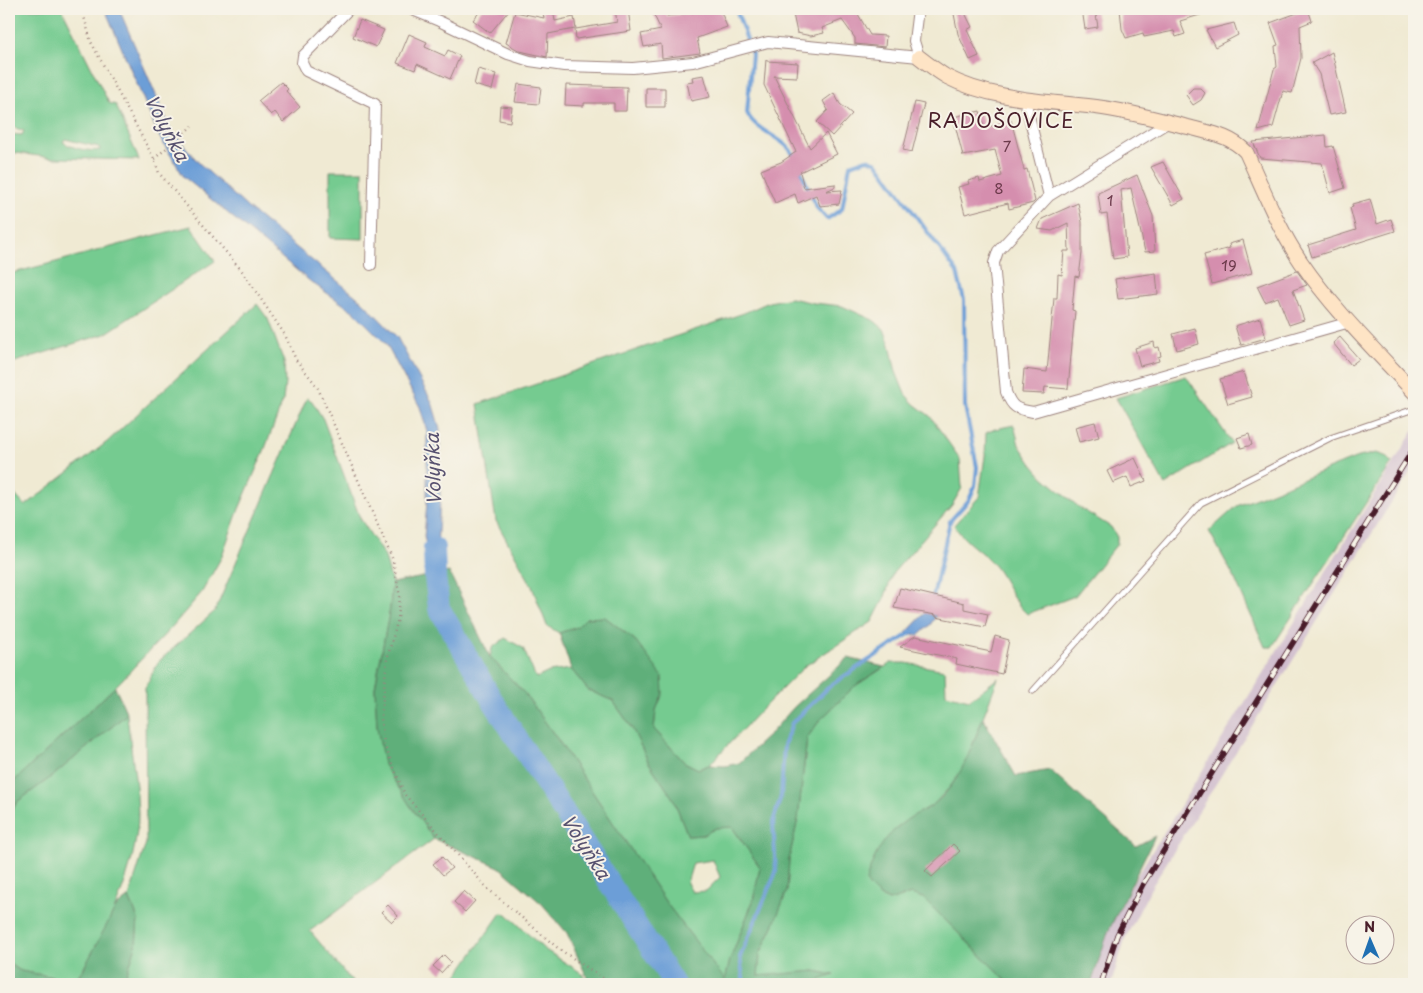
<svg xmlns="http://www.w3.org/2000/svg" width="1423" height="993" viewBox="0 0 1423 993" font-family="'Playpen Sans',sans-serif">
<style>
.industrial{fill:#d0bdce}
.green{fill:#74cb90;stroke:#5f755e;fill-rule:evenodd}
.forest{fill:#5faf7a;stroke:#546752}
.water{fill:#6c9ed7;stroke:#5b5e81}
.lines{fill:none;stroke-linecap:round;stroke-linejoin:round}
.stream{stroke:#6c9ed7;stroke-width:4}
.river{stroke:#6c9ed7;stroke-width:22}
.building{fill:#d58eae}
.lane-casing{stroke:#9d847f;stroke-width:7}
.street-casing{stroke:#9d847f;stroke-width:12}
.secondary-casing{stroke:#9d847f;stroke-width:16}
.path{stroke:#9d847f;stroke-width:2.5;stroke-dasharray:1 4;stroke-linecap:butt}
.lane{stroke:#fff;stroke-width:5}
.street{stroke:#fff;stroke-width:10}
.secondary{stroke:#fee4c5;stroke-width:14}
.rail-casing{stroke:#4a1f2b;stroke-width:5.5}
.rail{stroke:#f7f3e8;stroke-width:4;stroke-dasharray:11;stroke-linecap:butt}
.labels{text-anchor:middle;stroke-width:4;stroke-linejoin:round;paint-order:stroke}
.number-label{font-size:15px;fill:#6d3b4c}
.water-label{font-size:19px;font-style:italic;fill:#585270;stroke:#f7f3e8}
.quarter-label{font-size:20px;letter-spacing:1px;fill:#4a1f2b;stroke:#f7f3e8}
</style>
<rect width="100%" height="100%" fill="#f7f3e8"/>
<filter id="ink" filterUnits="userSpaceOnUse"><feTurbulence type="fractalNoise" baseFrequency=".02" numOctaves="2"/><feDisplacementMap in="SourceGraphic" scale="10" xChannelSelector="R" yChannelSelector="G"/><feConvolveMatrix kernelMatrix="1 2 1 2 8 2 1 2 1" color-interpolation-filters="sRGB"/></filter>
<filter id="wash" filterUnits="userSpaceOnUse"><feTurbulence type="fractalNoise" baseFrequency=".0096" numOctaves="4" result="noise"/><feDisplacementMap in="SourceGraphic" scale="20" xChannelSelector="R" yChannelSelector="G"/><feGaussianBlur stdDeviation="1.12" result="paint"/><feColorMatrix in="noise" values="0 0 0 0 0 0 0 0 0 0 0 0 0 0 0 0 0 1.4 0 .05"/><feComposite in="paint" operator="in"/></filter>
<g filter="url(#wash)">
<rect width="100%" height="100%" fill="#f0ead3"/>
<path class="industrial" d="M1414,430V466L1151,888L1125,939L1111,984H1091L1108,932L1135,879Z"/>
<path class="green" d="M9,9H62L109,103L116,105L139,160L54,158L9,152V134L22,135L24,131L9,126ZM65,139L99,147L100,150C88,152 72,148 63,142Z
M330,171H363V239L330,238Z
M191,226L215,261L105,334L15,362L9,366V274C70,259 130,241 191,226Z
M791,298L814,303L842,306L873,320L884,329L890,345L896,372L905,394L914,404L930,416L960,459L962,488L952,505L893,573L884,599L872,622L805,666L761,710L709,765L698,769L684,762L654,729L656,710L663,693L636,641L605,617L586,618L577,627L559,633L547,626L531,584L496,521L478,404L744,313L769,302Z
M257,304L268,319L284,362L285,383L283,401L264,451L239,509L221,558L202,592L171,628L115,687L9,786V488L25,506L107,442Z
M1186,376L1232,443L1165,485L1116,398Z
M307,398L312,401L323,419L360,518L385,557L392,583L390,608L375,688L377,727L385,765L411,807L434,839L310,931L354,984H123L136,946L138,919L129,897L146,843L145,688L158,662L215,611Z
M1014,425L1019,445L1032,464L1042,476L1080,508L1111,527L1117,537V544L1075,596L1027,614C1012,601 1006,579 992,563C979,549 964,542 954,525L979,497L985,456L986,433L995,429Z
M1376,453L1385,456L1392,463L1272,647H1265L1234,577L1209,531L1237,506L1355,458Z
M505,638L523,648L536,678L549,672L571,669L588,690L613,701L632,728L649,763L674,800L688,836L703,835L716,828L732,827L760,867L753,901L730,960L725,981L667,904L558,740L525,694L490,657L492,648ZM713,860L720,877L706,891L692,892L687,883L693,863Z
M891,663H906L945,670L946,694L969,700L998,678L964,767L950,787L934,804L897,827L869,886L882,898L889,901L911,894L923,898L1010,984H808L833,975L815,971L758,977L760,954L773,926L787,891L789,859L798,819L807,738L820,720L855,686Z
M127,714C130,746 137,781 138,813C139,863 105,941 74,981L21,971L9,964V817L17,802L54,775Z
M501,913L507,914L544,949L580,972L590,984H451Z"/>
<path class="forest" d="M449,572L490,657L525,694L558,740L667,904L725,980L730,960L753,901L760,867L732,827L716,828L703,835L688,836L674,800L649,763L632,728L613,701L588,690L571,669L559,633L577,627L586,618L605,617L636,641L662,676L663,693L656,710L654,729L684,762L698,769L709,765L725,766L739,763L769,735L794,707L848,658L884,667L855,686L820,720L807,738L798,819L789,859L787,891L773,926L760,954L758,976L815,971L834,975L808,984H590L567,933L542,904L499,867L434,839L411,807L384,765L377,727L375,688L390,608L392,583Z
M115,687L127,714L54,775L17,802L9,817V786Z
M983,718L1016,776L1050,770L1136,846L1155,836L1108,932L1091,984H1010L923,898L911,894L889,901C880,897 871,890 866,881C874,853 886,833 911,817C919,812 928,809 934,804C961,782 971,748 983,718Z
M129,897L138,919L136,946L123,984H9V964L21,971L74,981L83,970L116,907Z"/>
<path class="water" d="M105,9H119L171,130L199,163L248,208L362,301L397,337L432,402L440,429V502L435,577L424,537L427,502V431L420,407L386,344L353,311L311,282L184,177L159,136Z
M925,613L936,616L930,625L919,635L906,633Z"/>
<g class="lines">
<path class="stream" d="M736,9L752,54L747,113C757,134 786,136 795,158
M799,167L817,208L827,219L842,209L850,165L867,159L877,163L957,272L964,300L965,406L977,467L975,486L969,500L950,521L932,601
M744,984L740,957L776,872L773,822L781,796L784,746L792,723L831,685L912,632"/>
<path class="river" d="M434,548L435,577L439,608L491,698L674,984"/>
</g>
<g id="blocks">
<path class="building" d="M482,9H510L490,33L473,20Z
M542,9H553L555,21L574,17L576,29L617,22L615,9H628L631,31L576,39L575,29L548,34L547,57L520,51L506,43L515,12L544,18Z
M651,9H665L667,16L698,12L697,9H720L727,27L697,38L700,53L662,58L661,44L644,47L641,34L661,30Z
M792,9H855L870,35L886,36L885,47L855,44V38L842,20L822,28L824,33L811,36L797,33Z
M953,9H957L960,14L965,13L972,27L967,30L979,56L970,60L958,34Z
M1082,9H1095L1098,27L1085,29Z
M1120,9H1213V11L1180,21L1185,34L1176,37L1174,31L1144,37L1143,33L1126,38L1122,29Z
M1308,9L1312,21L1300,26L1301,58L1292,93L1283,91L1273,127L1258,131L1274,69L1277,67L1275,46L1278,45L1270,23Z
M360,20L384,30L376,47L353,37Z
M1234,23L1238,35L1215,47L1206,30Z
M409,34L427,42L425,47L445,56L448,50L460,56L450,79L417,64L415,70L397,63Z
M1332,52L1346,112L1329,115L1319,74L1312,63Z
M766,59L767,61L798,63L797,77L774,76L810,148L826,133L837,154L800,172L804,188L835,184V187L826,191L842,190L839,204L820,206L816,195L798,203L795,194L775,203L761,170L781,162L796,152L764,85Z
M478,69L496,74L492,90L474,85Z
M704,75L710,97L691,101L687,82L693,81L692,77Z
M281,82L288,89L286,91L300,107L283,122L275,112L271,115L258,101Z
M518,84L541,87L539,104L515,102Z
M566,85L627,87L626,111H614V103H584V106L565,105Z
M646,88H665V107H646Z
M1193,88H1200L1205,93L1201,100L1193,105L1186,95Z
M834,93L840,104L852,114L832,136L817,122L828,110L823,101Z
M915,102L924,104L912,152L903,150Z
M500,106L512,107L510,122L499,120Z
M980,111L984,128L1011,120L1024,170L1027,169L1035,201L1033,203L1009,209L1008,203L965,214L958,187L969,184L968,181L979,178L980,182L1002,176L995,150L963,156L953,117Z
M1326,135L1327,147L1333,146L1345,188L1330,193L1322,163L1260,158L1253,142Z
M1163,162L1184,199L1173,205L1151,167Z
M1137,175L1153,216L1155,251L1145,252L1131,188L1121,190L1127,257L1113,259L1107,214L1101,215L1098,193Z
M1370,199L1377,224L1391,219L1395,231L1312,257L1308,245L1356,230L1350,208L1353,207L1352,204Z
M1078,203L1082,222V253L1079,277L1075,276L1072,310L1075,311L1068,389L1045,387L1044,394L1022,393L1024,369L1047,372L1053,309L1054,298H1057L1058,274L1062,275L1064,251H1069L1068,223L1052,231L1038,229L1042,219Z
M1243,240L1252,273L1212,284L1204,255L1230,248L1229,244Z
M1297,271L1307,285L1293,290L1304,320L1289,325L1278,297L1265,302L1257,286Z
M1156,273L1158,294L1118,299L1115,279Z
M1260,318L1266,338L1241,345L1235,326Z
M1195,328L1199,344L1177,350L1173,334Z
M1340,337L1359,359L1351,365L1333,343Z
M1154,342L1155,348L1159,347L1161,356L1158,357L1159,361L1140,366L1135,348Z
M1244,372L1252,397L1228,404L1220,379Z
M1095,422L1099,437L1079,442L1075,427Z
M1249,434L1252,445L1241,448L1237,438Z
M1135,458L1146,481L1131,487L1127,477L1113,483L1107,471Z
M900,588L964,603V609L988,614L985,627L936,617V615L894,608Z
M915,636L991,652L995,636L1009,640L1002,674L956,664L957,659L900,647Z
M953,844L960,851L932,877L925,871Z
M442,857L452,868L443,875L433,864Z
M464,891L475,901L465,912L454,902Z
M388,905L398,916L392,922L381,912Z
M444,955L451,962L441,973L433,966Z"/>
</g>
</g>
<g filter="url(#ink)">
<use href="#blocks" fill-opacity="0" stroke="#9d847f" stroke-width="1"/>
<g class="lines">
<g class="lane-casing">
<path id="lane" d="M1033,691L1201,503L1330,438L1414,409"/>
</g>
<g class="street-casing">
<path id="street" d="M349,9L303,56L302,63L306,71L375,104L371,265
M410,9L439,21L508,54L530,61L564,66L633,68L693,62L768,42L919,57L914,41L918,9
M1025,100L1049,196L998,251L994,263L1006,392C1012,408 1016,409 1033,412L1350,322
M1049,196L1169,122"/>
</g>
<g class="secondary-casing">
<path id="secondary" d="M919,57C928,64 937,71 947,77C993,101 1052,101 1103,108C1131,112 1160,120 1188,127C1210,133 1230,135 1246,152C1263,189 1278,228 1301,262C1333,309 1375,350 1414,392"/>
</g>
<path class="path" d="M82,9L91,42L154,159L159,173L242,271L285,335L296,360L317,386L393,560L400,597L398,619L387,659L381,718L384,744L405,795L488,889L559,949L612,984
M154,159L192,126"/>
<use href="#lane" class="lane"/>
<use href="#street" class="street"/>
<use href="#secondary" class="secondary"/>
<g class="rail-casing">
<path id="rail" d="M1101,984L1117,935L1143,884L1414,448"/>
</g>
<use href="#rail" class="rail"/>
</g>
</g>
<g class="labels">
<g class="number-label">
<text x="1007" y="152">7</text>
<text x="999" y="194">8</text>
<text x="1110" y="206">1</text>
<text x="1229" y="271">19</text>
</g>
<g class="water-label">
<text transform="translate(167 128) rotate(62)" y="7">Volyňka</text>
<text transform="translate(433 469) rotate(-92)" y="7">Volyňka</text>
<text transform="translate(586 847) rotate(57)" y="7">Volyňka</text>
</g>
<g class="quarter-label">
<text x="1001" y="128">RADOŠOVICE</text>
</g>
</g>
<rect width="1423" height="993" fill="none" stroke="#f7f3e8" stroke-width="30"/>
<g transform="translate(1370 940) rotate(358)"><circle r="24" fill="#f7f3e8" stroke="#b29e9c"/>
<path d="M0-4L9 19L0 12L-9 19Z" fill="#1f6fb2"/>
<text y="-8" font-size="14" font-weight="bold" text-anchor="middle" fill="#4a1f2b">N</text>
</g>
</svg>
